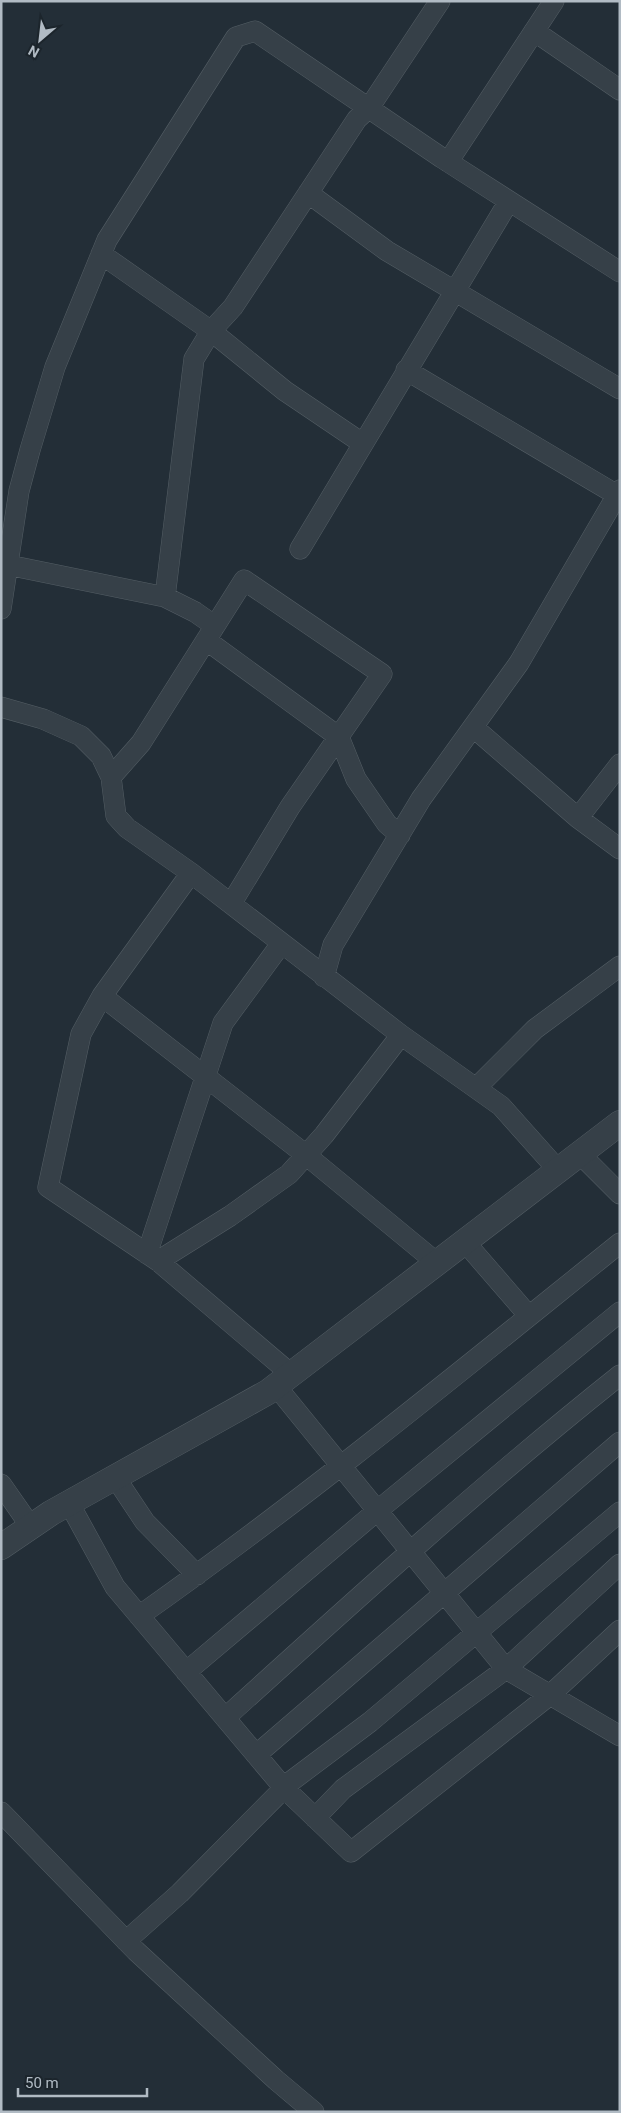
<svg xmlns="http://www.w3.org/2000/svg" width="621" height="2113" viewBox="0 0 621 2113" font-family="Roboto,sans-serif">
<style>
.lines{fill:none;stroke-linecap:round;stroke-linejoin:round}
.minor-casing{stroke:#545e65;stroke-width:21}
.tertiary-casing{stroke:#545e65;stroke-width:26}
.minor{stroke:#364048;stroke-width:20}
.tertiary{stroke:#364048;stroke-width:25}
</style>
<rect width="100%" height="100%" fill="#232e37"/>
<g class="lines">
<g class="minor-casing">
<path id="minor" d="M534,31L620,90
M448,162L554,1
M308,193L387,251L620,389
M101,254L211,331L285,391L362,443
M406,370L617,495
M300,549L509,201
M8,565L165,597L195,612L215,626
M165,597L194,359L211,331L233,307L357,119L369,108L440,1
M1,609L19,491L30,450L55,367L107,240L236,37L255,31L442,158L620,272
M206,640L339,737L356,779L387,824L400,835
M1,707L43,719L81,736L101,756L111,777L116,816L127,828L191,873L401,1035L501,1106L558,1170
M473,727L578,818L620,849
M111,777L141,743L244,580L382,674L290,807L231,904
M578,818L620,764
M191,873L102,996L81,1034L48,1187L158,1261L291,1374
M324,977L333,945L421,799L519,663L620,490
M102,996L306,1155L437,1263
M476,1088L535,1029L620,966
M580,1154L620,1194
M465,1242L529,1316
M147,1254L223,1023L281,944
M158,1261L230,1216L289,1174L324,1135L401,1035
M276,1386L506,1669L620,1736
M115,1477L145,1522L197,1575
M1,1484L31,1527
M69,1503L115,1587L284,1788L351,1852L550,1695L620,1630
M139,1616C305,1499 462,1370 620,1243
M186,1672L377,1511L620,1312
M225,1718C354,1601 483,1484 620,1375
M256,1755L620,1442
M1,1812L136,1951L276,2080L314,2112
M315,1818L343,1789L506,1669L620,1564
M126,1941L180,1893L290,1782L370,1722L620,1512"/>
</g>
<g class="tertiary-casing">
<path id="tertiary" d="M1,1547L51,1513L268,1392L620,1123"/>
</g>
<use href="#minor" class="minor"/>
<use href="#tertiary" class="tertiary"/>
</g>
<rect width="621" height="2113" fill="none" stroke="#b1bbc4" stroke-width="5"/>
<g transform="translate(40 40) rotate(208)" stroke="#1c252c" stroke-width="4" paint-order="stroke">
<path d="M0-4L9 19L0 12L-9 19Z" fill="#b1bbc4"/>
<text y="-8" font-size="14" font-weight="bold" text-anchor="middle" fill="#b1bbc4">N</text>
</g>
<path d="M18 2088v8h129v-8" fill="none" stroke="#b1bbc4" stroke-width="2.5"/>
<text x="25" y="2088" font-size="15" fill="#b1bbc4" stroke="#1c252c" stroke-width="4" paint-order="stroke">50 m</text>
</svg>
